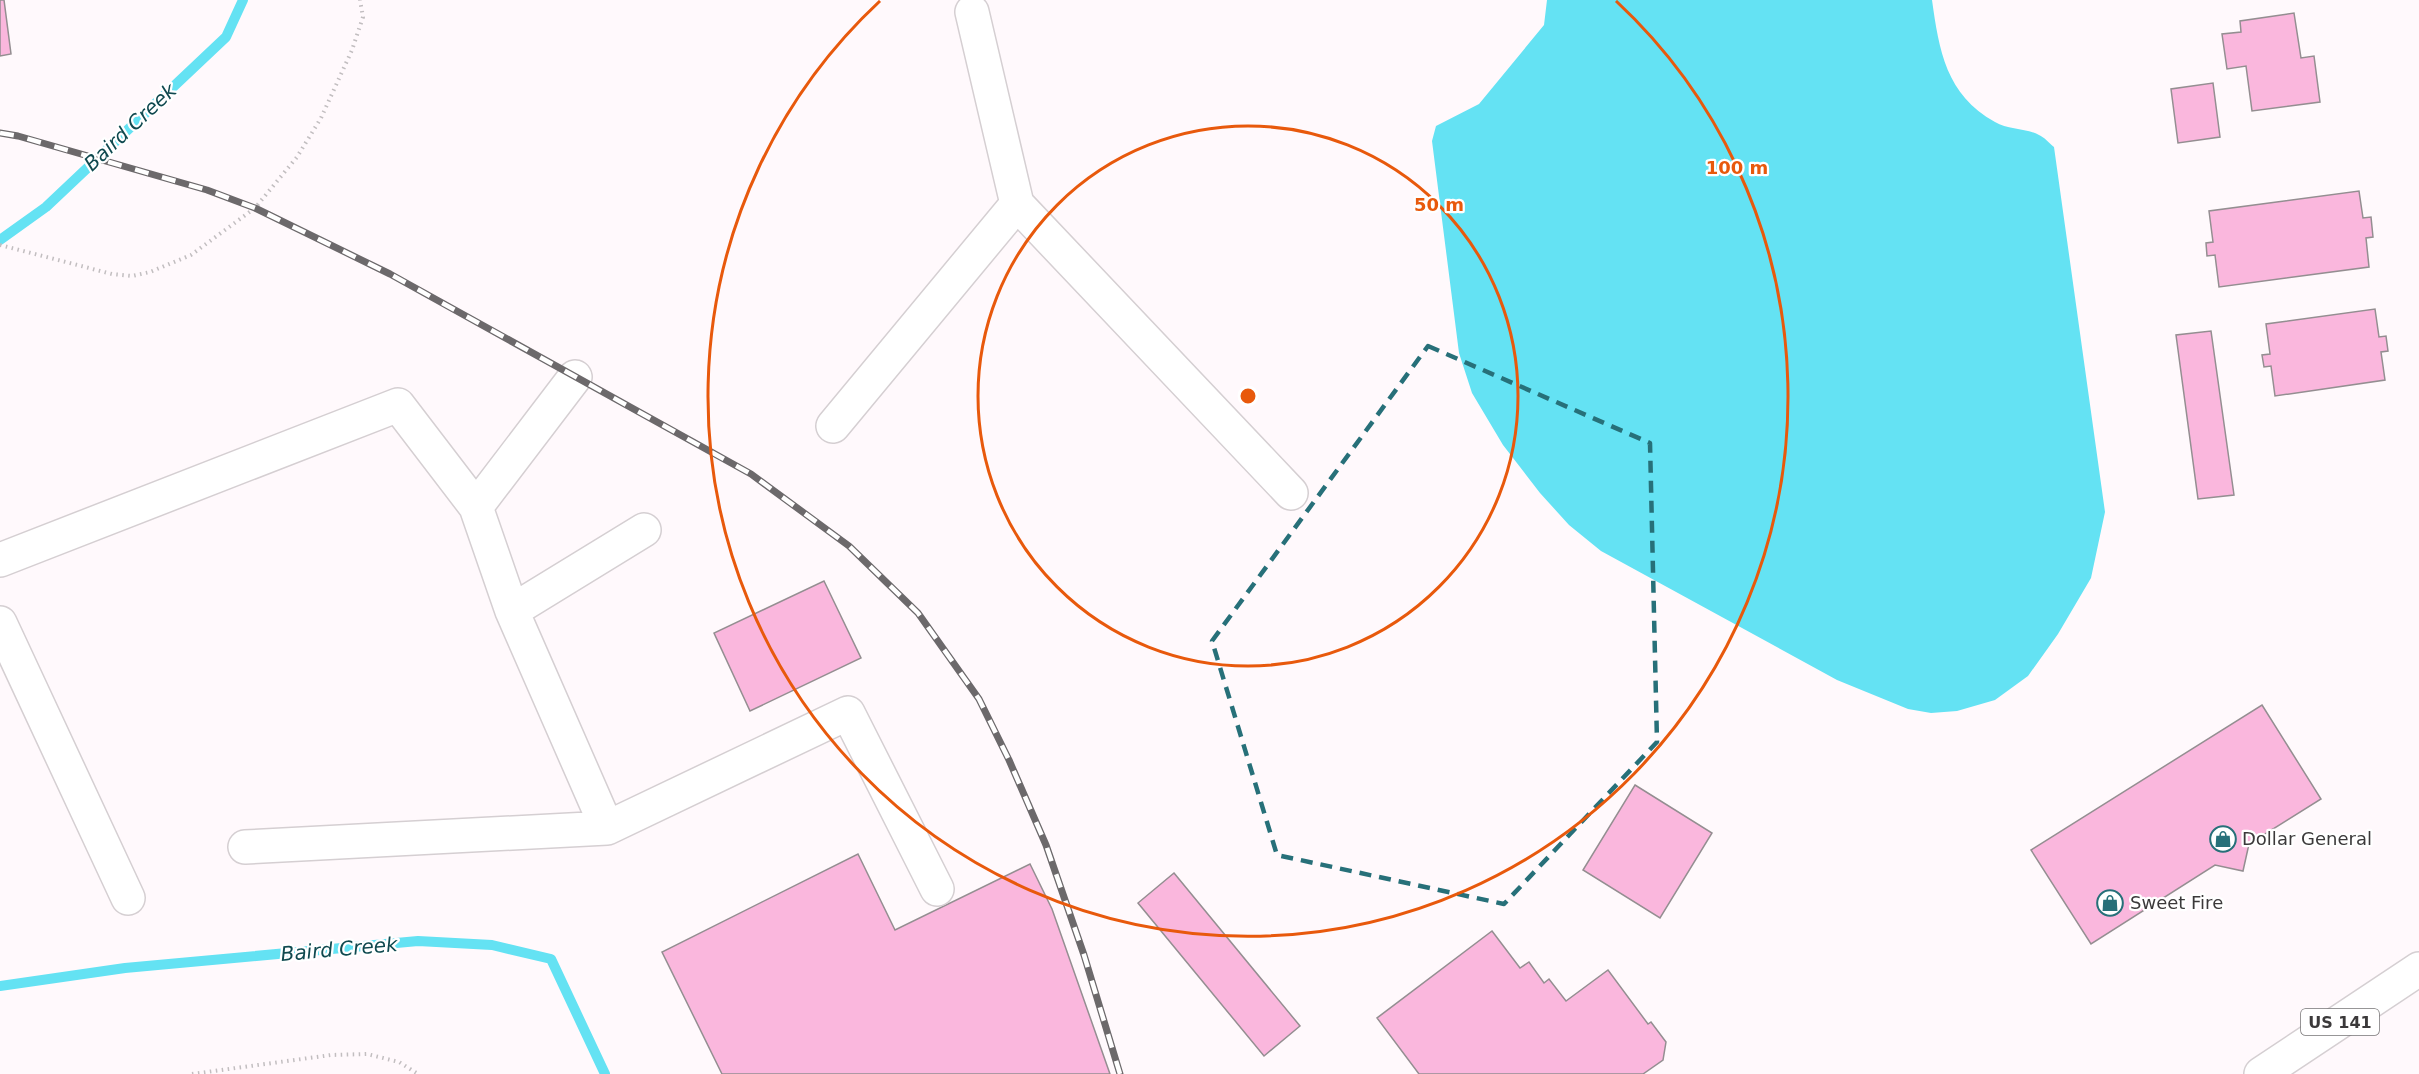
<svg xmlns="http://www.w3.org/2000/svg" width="2419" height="1074" viewBox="0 0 2419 1074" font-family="'DejaVu Sans',sans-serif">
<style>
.water{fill:#64e2f3}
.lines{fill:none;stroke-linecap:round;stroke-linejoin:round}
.stream{stroke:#64e2f3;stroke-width:10}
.building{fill:#fab7dd;stroke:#948e91;stroke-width:1.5}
.minor-casing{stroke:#d5cfd2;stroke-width:36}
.major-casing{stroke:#d5cfd2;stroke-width:36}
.path{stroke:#c2bec0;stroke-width:4;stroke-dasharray:1.5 4.5;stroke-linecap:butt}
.minor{stroke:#fff;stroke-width:33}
.major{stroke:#fff;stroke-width:33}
.rail-casing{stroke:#6c696b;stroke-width:7}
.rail{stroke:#fff;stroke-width:4.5;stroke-dasharray:14;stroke-linecap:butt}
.marked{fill:none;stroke:#277079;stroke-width:4.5;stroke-dasharray:12 8;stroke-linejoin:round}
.ring{fill:none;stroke:#e8590c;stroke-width:3}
.labels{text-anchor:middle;stroke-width:4.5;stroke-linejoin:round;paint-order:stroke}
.shield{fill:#fff;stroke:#767475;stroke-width:1.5}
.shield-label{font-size:16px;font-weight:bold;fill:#3b393a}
.poi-label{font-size:18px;fill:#3b393a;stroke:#fff;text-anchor:start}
.water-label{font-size:20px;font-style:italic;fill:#0f494f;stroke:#fff}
.centre{fill:#e8590c;stroke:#fff;stroke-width:3}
.ring-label{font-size:18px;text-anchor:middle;font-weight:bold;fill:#e8590c;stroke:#fff;stroke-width:4.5;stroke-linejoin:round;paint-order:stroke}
</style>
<rect width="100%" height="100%" fill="#fff9fc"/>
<path class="water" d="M1547,0H1932C1939,50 1946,95 1995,122C2008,130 2026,128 2039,135C2044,137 2049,143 2054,147L2105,512L2091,578L2058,634L2028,676L1995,700L1957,711L1931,713L1908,709L1837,680L1601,551L1569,525L1540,493L1503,445L1472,393L1459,353L1432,141L1436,126L1479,104L1544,25Z"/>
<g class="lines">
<path class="stream" d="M0,240L46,207L226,37L243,0
M0,986L125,968L418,941L492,945L551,959L605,1074"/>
</g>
<path class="building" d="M0,0H4L11,54L0,56Z
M2294,13L2301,58L2314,56L2320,102L2252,111L2246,66L2227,69L2222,34L2241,32L2240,21Z
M2213,83L2220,137L2178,143L2171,89Z
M2359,191L2363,218L2371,217L2373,237L2366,238L2369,267L2219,287L2215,255L2207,256L2206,243L2213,242L2209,211Z
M2375,309L2379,337L2386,336L2388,351L2381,352L2385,380L2275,396L2271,366L2264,367L2262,355L2270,354L2266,324Z
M2211,331L2234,495L2198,499L2176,335Z
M824,581L861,658L750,711L714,633Z
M2262,705L2321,799L2249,844L2243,871L2215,865L2091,944L2031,850Z
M1635,785L1712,833L1660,918L1583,870Z
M858,854L895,930L1030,864L1052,909L1110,1074H722L662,952Z
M1174,873L1300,1026L1264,1056L1138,903Z
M1492,931L1520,968L1529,962L1544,983L1549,979L1566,1001L1608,970L1648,1024L1651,1022L1666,1042L1663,1060L1643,1074H1419L1377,1018Z"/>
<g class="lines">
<g class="minor-casing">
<path id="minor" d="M1017,204L1291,493
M833,426L1017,204L972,12
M476,507L575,377
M0,560L398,405L476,507L512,611L607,828L245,847
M512,611L644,530
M0,623L128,898
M607,828L848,713L937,889"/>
</g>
<g class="major-casing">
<path id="major" d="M2261,1074L2419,969"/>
</g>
<path class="path" d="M0,245L112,274L132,276L150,272L191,255L255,208L297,157L321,118L352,50L363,17L360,0
M192,1074L331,1055L367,1054L399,1062L418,1074"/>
<use href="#minor" class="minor"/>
<use href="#major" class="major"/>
<g class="rail-casing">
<path id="rail" d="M0,133L18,136L207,190L255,208L390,274L751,474L849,546L918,613L979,699L1009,760L1046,845L1084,955L1120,1074"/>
</g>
<use href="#rail" class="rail"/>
</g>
<path class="marked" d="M1428,346L1650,443L1657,742L1504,904L1277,855L1212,641Z"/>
<g class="ring">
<circle cx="1248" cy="396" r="270"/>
<path d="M1616 1A540 540 0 1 1 880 1"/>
</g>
<defs>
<g id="shop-ring" transform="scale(1.35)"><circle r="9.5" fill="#fff" stroke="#277079" stroke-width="1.5"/><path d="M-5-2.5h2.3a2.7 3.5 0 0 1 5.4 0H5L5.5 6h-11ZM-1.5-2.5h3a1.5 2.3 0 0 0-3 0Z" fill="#277079"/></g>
</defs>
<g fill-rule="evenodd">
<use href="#shop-ring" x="2223" y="839"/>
<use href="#shop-ring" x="2110" y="903"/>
</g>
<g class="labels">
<rect class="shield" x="2301" y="1009" width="78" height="26" rx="4.5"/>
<g class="shield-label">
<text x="2340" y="1028">US 141</text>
</g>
<g class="poi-label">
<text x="2242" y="845">Dollar General</text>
<text x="2130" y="909">Sweet Fire</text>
</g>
<g class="water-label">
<text transform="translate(130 127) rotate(-43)" y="7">Baird Creek</text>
<text transform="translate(339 949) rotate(-5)" y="7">Baird Creek</text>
</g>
</g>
<circle cx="1248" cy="396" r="9" class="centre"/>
<g class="ring-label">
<text x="1737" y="174">100 m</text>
<text x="1439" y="211">50 m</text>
</g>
</svg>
